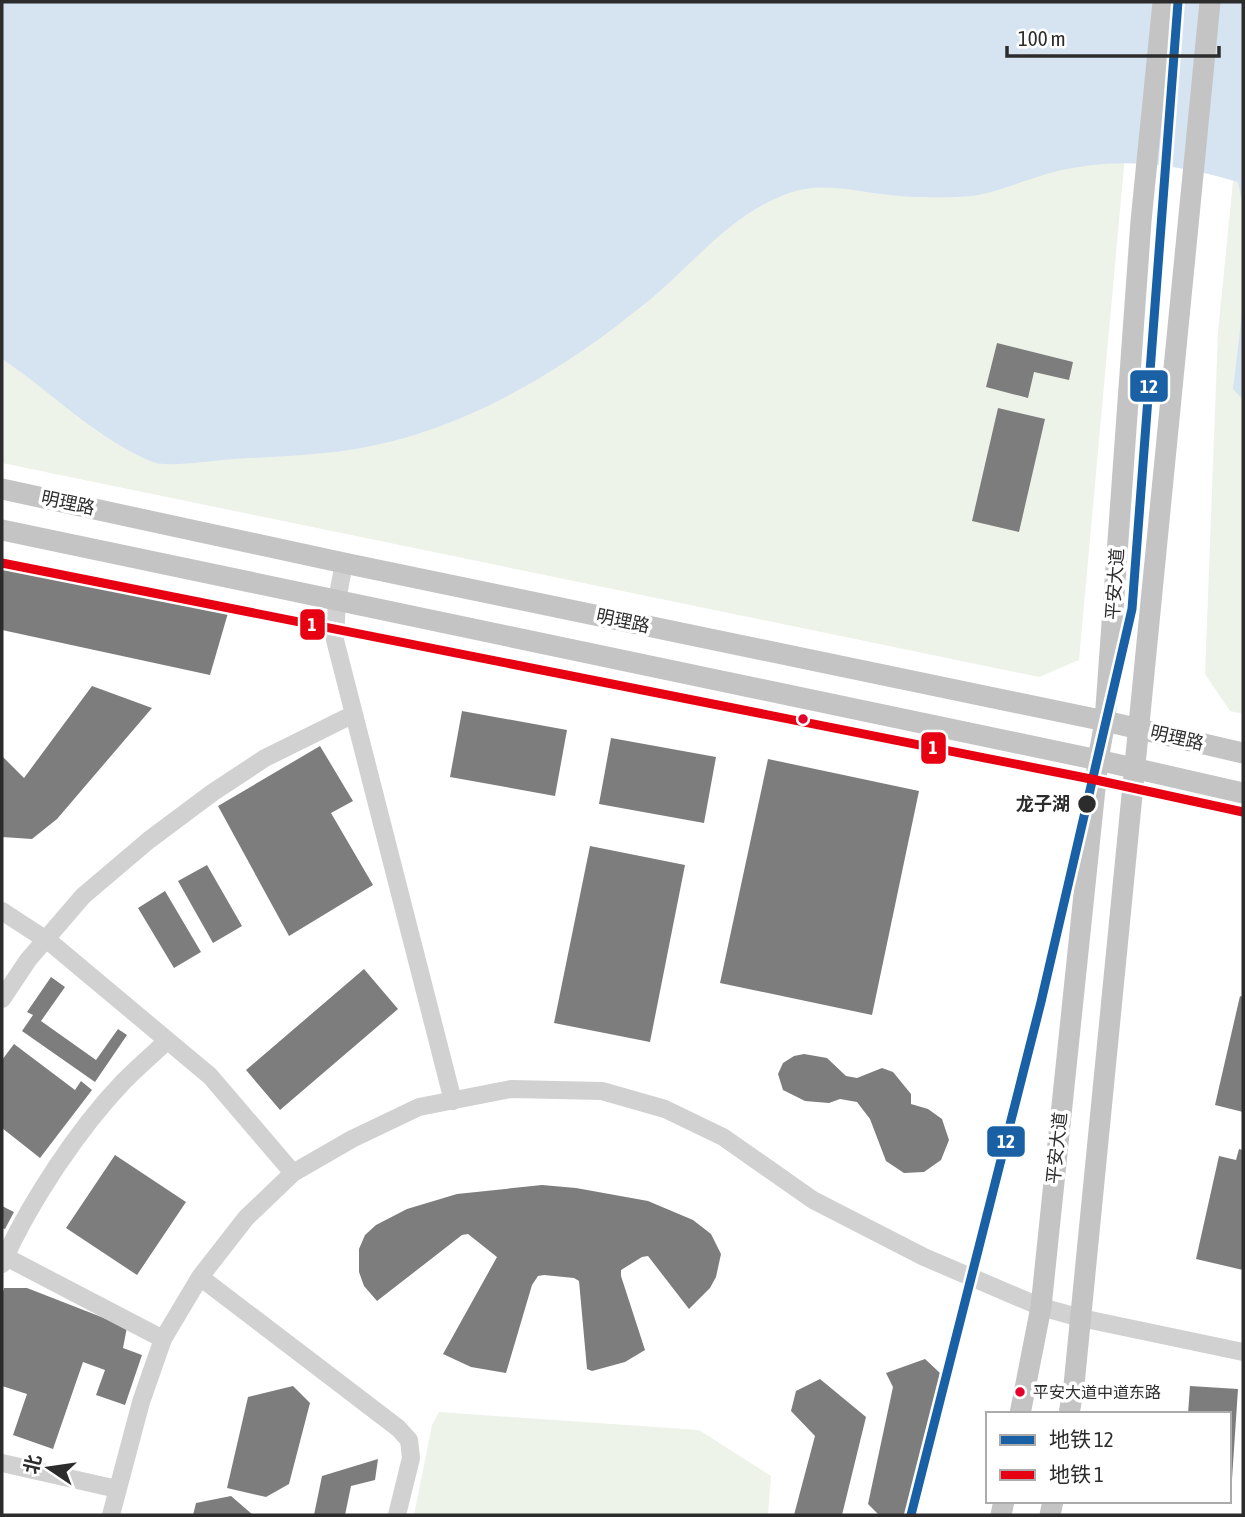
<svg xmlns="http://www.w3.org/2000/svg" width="1245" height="1517" viewBox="0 0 1245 1517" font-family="'Asap Condensed','Noto Sans SC',sans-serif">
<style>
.green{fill:#eef3ea}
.water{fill:#d6e3f0}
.building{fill:#7d7d7d}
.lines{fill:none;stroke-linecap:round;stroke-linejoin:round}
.minor{stroke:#d1d1d1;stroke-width:18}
.major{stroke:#c4c4c4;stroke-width:21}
.metro-1-casing{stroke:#fff;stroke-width:14}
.metro-2-casing{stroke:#fff;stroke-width:14}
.metro-1{stroke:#1a60a5;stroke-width:9}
.metro-2{stroke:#e60012;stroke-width:9}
.bus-dot{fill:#e4002b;stroke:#fff;stroke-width:2.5}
.stop-dot{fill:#2c2c2c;stroke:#fff;stroke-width:2.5}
.labels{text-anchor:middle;stroke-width:7;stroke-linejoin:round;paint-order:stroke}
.bus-label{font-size:16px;fill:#2c2c2c;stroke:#fff;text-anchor:start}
.street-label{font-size:18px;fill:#2c2c2c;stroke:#fff}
.stop-label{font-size:18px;font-weight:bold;fill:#2c2c2c;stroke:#fff;text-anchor:end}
.line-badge{stroke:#fff;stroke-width:2.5}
.badge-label{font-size:19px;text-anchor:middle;font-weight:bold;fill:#fff}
</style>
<rect width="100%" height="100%" fill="#fff"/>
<path class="green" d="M2,2H1139L1079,660L1039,677L2,463Z
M1243,80V714L1230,711L1205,674L1218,332Z
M439,1412L699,1430L771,1476L768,1515H414L432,1425Z"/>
<path class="water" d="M2,2H1243V206L1238,182C1171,163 1118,156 1050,173C1025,180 998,192 972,196C950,198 912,198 890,195C857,192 823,181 789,193C734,213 703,253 660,291C647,303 632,313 618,325C551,376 471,422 389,442C338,455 286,456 234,459C217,460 166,468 153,462C96,439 52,392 2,359Z
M1243,305V400L1233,389Z"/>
<path class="building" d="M997,343L1073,362L1069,380L1034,372L1028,398L986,387Z
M998,408L1045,419L1019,532L972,521Z
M2,569L228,613L210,675L2,630Z
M92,686L152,708L57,819L32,839L2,837V756L24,778Z
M462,711L567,730L555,796L450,777Z
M611,738L716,757L704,823L599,804Z
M320,746L353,801L331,813L373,885L289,936L218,806Z
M768,759L919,791L872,1015L720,983Z
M590,846L685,865L650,1042L554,1023Z
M207,865L242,926L213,943L178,881Z
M165,891L201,952L174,968L138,908Z
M364,969L398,1009L280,1110L246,1070Z
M51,977L65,987L41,1021L96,1060L118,1029L127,1035L95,1082L22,1031L33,1015L27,1012Z
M1240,996L1243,997V1112L1215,1105Z
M14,1044L75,1090L81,1081L92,1090L40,1158L2,1128V1060Z
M804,1054L827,1058L846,1076L857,1078L882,1068L893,1072L911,1094V1104L928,1109L942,1119L949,1140L941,1160L924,1172L904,1173L886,1161L870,1119L857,1102L840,1099L829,1103L805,1101L783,1090L778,1074L783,1063L794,1056Z
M1239,1149L1243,1150V1270L1196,1259L1219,1156L1236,1160Z
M115,1155L186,1202L137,1275L66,1228Z
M542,1185L576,1188L648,1201L693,1220L711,1234L721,1254L716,1277L710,1288L689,1309L648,1256L642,1257L621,1270V1276L645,1350L625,1362L592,1371L587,1369L579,1281L574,1278L544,1275L538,1276L532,1285L506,1373L471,1367L443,1354L497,1257L468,1234L462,1235L377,1301L364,1286L359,1272V1249L365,1235L376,1225L407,1209L457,1194Z
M2,1206L14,1212L5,1229L2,1228Z
M4,1288H27L127,1327L123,1348L142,1355L125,1405L96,1395L105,1370L83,1362L53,1449L13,1435L27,1394L2,1386V1295Z
M925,1359L940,1373L912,1515H879L868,1504L893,1387L886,1373Z
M820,1379L866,1417L842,1515H794L815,1436L791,1411L796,1391Z
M293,1386L310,1403L289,1484L266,1497L227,1488L248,1397Z
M1190,1386L1238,1389L1231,1494H1229V1414H1188Z
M378,1459L375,1480L351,1486L345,1515H314L322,1476Z
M231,1496L253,1515H193L196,1503Z"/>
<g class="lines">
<path class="minor" d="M344,563L337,600L335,640L453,1101
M2,911L51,943L210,1076L293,1173
M2,999L28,960L83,896L149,840L212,793L265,758L354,714
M2,1255L163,1339
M2,1264C29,1203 78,1129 124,1081C138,1067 153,1054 167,1041
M200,1277L398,1428L409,1440L411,1458L397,1515
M2,1463L117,1489
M111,1515L141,1402L163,1339L200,1277L246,1218L293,1173L352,1139L419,1107L511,1089L602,1091L665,1109L723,1137L813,1200L924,1257L1041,1307L1081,1318L1243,1352"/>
<path class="major" d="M2,489L344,563L1105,721L1243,753
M2,530L1098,760L1243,793
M1020,1414L1041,1307L1098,760L1105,721L1141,221L1163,2
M1069,1414L1074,1385L1210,2
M1001,1515L1004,1501
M1050,1515L1053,1501"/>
<g class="metro-1-casing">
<path id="metro-1" d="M911,1515L1041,1002L1132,609L1178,2"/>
</g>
<g class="metro-2-casing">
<path id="metro-2" d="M2,563L1096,780L1243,812"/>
</g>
<use href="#metro-1" class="metro-1"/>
<use href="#metro-2" class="metro-2"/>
</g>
<g class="bus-dot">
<circle cx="803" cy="719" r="6"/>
<circle cx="1020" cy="1392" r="6"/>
</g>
<circle class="stop-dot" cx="1087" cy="804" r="10"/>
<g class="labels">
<g class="bus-label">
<text x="1033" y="1398">平安大道中道东路</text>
</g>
<g class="street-label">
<text transform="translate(68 503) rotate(12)" y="6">明理路</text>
<text transform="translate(1115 584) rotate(-86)" y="6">平安大道</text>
<text transform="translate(623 621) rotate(12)" y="6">明理路</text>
<text transform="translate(1177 738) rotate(13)" y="6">明理路</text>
<text transform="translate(1057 1148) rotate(-84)" y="6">平安大道</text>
</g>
<g class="stop-label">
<text x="1070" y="810">龙子湖</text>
</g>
</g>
<g class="line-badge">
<rect x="1129" y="369" width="40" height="34" rx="7" fill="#1a60a5"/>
<rect x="299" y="608" width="27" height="33" rx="7" fill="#e60012"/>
<rect x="920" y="731" width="27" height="34" rx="7" fill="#e60012"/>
<rect x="986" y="1125" width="40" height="33" rx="7" fill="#1a60a5"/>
</g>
<g class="badge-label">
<text x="1149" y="393">12</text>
<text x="312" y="631">1</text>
<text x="933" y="754">1</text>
<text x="1006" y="1148">12</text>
</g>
<rect width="1245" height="1517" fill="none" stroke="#2c2c2c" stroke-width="7"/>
<rect x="986" y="1412" width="245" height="91" fill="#ffffff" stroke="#ababab" stroke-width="2"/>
<rect x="1000" y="1435" width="35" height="10" fill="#1a60a5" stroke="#ababab" stroke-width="2"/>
<text x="1049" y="1447" font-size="21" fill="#2c2c2c">地铁 12</text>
<rect x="1000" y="1470" width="35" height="10" fill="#e60012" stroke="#ababab" stroke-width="2"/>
<text x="1049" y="1482" font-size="21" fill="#2c2c2c">地铁 1</text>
<g transform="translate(49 1468) rotate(283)" stroke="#ffffff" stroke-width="5" paint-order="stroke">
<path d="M0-5L12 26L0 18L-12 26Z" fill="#2c2c2c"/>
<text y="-10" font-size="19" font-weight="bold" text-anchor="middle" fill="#2c2c2c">北</text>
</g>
<path d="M1007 46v10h212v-10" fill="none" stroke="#2c2c2c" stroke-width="3.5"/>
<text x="1018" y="46" font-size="21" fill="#2c2c2c" stroke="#ffffff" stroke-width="5" paint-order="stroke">100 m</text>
</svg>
